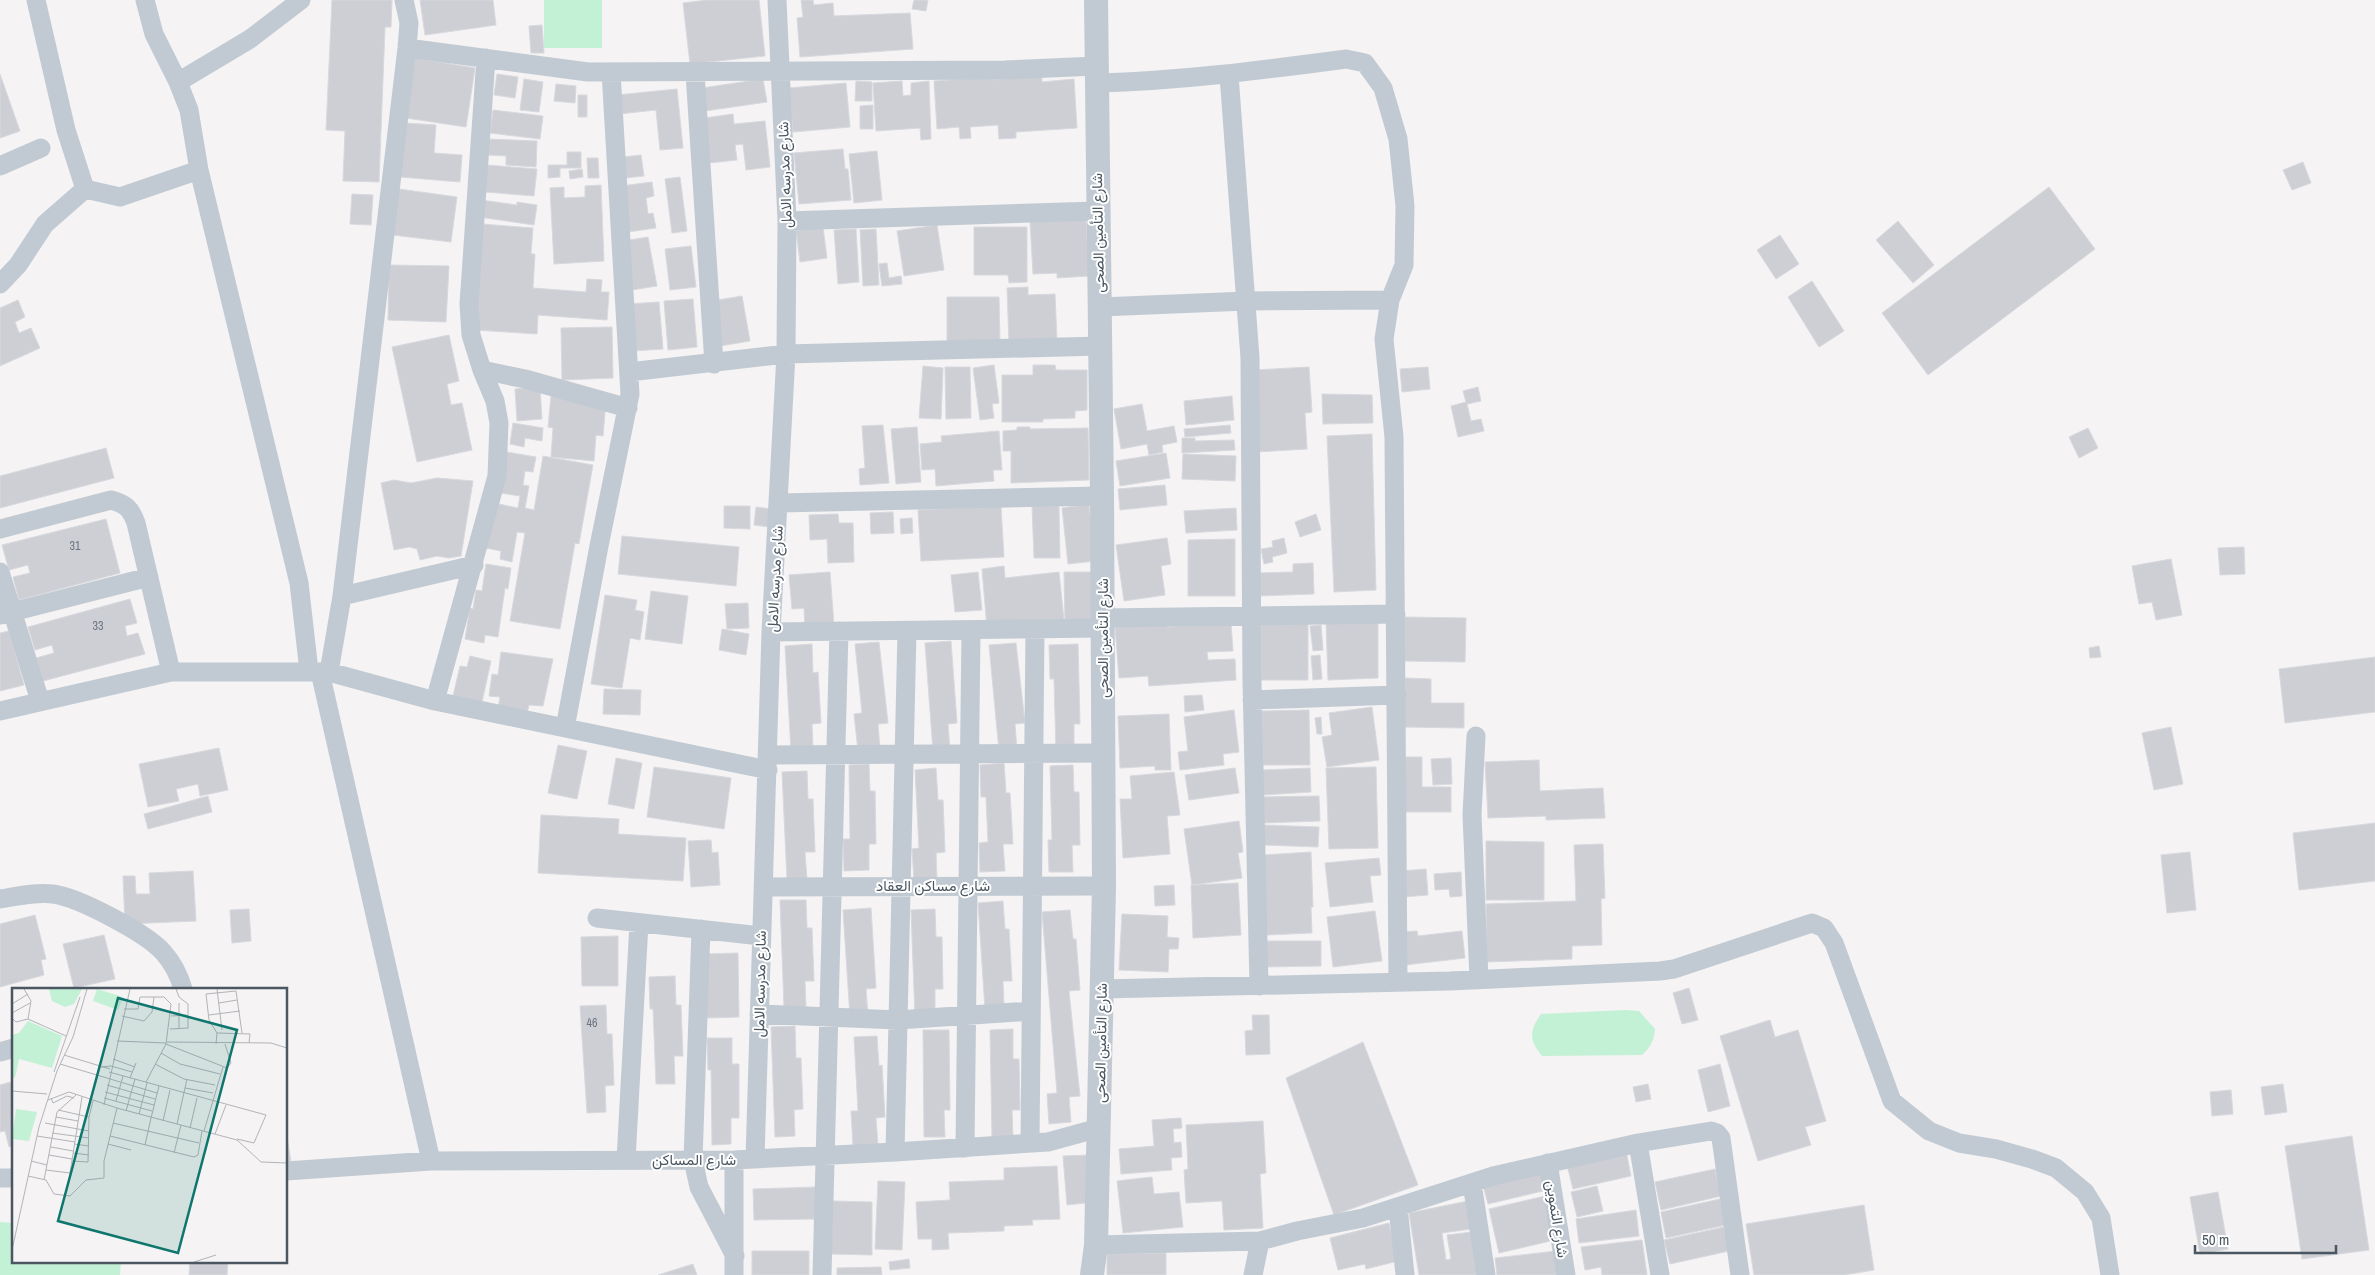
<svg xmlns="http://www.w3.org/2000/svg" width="2375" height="1275" viewBox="0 0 2375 1275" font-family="'Archivo Narrow',Vazirmatn,sans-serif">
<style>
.green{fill:#c3f1d5}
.building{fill:#cdcfd5;stroke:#d7d9de}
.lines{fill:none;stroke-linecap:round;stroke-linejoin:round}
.minor{stroke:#c1cad2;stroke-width:19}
.tertiary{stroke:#c1cad2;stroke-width:24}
.labels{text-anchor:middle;stroke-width:4;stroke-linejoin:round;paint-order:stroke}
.number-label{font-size:12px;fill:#6b747e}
.street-label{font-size:15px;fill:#4a5661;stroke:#fff}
.inset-road{fill:none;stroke:#b1b4b9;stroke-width:1}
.view{fill:#0f766e;fill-opacity:0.15;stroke:#0f766e;stroke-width:2.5}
.inset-edge{fill:none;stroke:#4a5661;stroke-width:2.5}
</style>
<rect width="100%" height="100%" fill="#f5f3f3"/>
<path class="green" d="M544,0H602V48H544Z
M1626,1010L1639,1011L1655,1029C1654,1040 1651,1047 1642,1055L1542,1056C1529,1040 1529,1031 1541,1014Z
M0,1222L14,1223V1261H121L120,1275H0Z"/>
<path class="building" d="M332,0H392L391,27H385L379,182L343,181L345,131L326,130Z
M420,0H493L496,25L425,35Z
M707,0H759L765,56L690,64L683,3Z
M801,0H813L814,5L833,3L834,16L910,13L913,49L800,57L797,18L803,17Z
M914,0H928L926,11L912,9Z
M542,25L544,53H531L529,26Z
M415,58L475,68L466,127L406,118Z
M0,74L20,131L0,138Z
M497,74L518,77L515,98L494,95Z
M1042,76V82L1074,79L1077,128L1016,132V138L999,139L998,125L970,127L971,138L960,139L959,127L937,129L934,81L991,77V80Z
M524,79L543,82L539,112L520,110Z
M763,79L767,102L705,111L702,88Z
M856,81L872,82V101H855Z
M902,81L903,96L911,95V83L929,81L931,139L921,140L920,128L876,131L873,83Z
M846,83L850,127L793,132L789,88Z
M556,84L576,86L575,103L554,101Z
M677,89L683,148L660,150L656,110L619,114L617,95Z
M578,95H587V117H578Z
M873,105V129H860V106Z
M493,110L543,116L540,139L490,133Z
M733,114L734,124L765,121L770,167L746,170L743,144L735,145L737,160L709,163L704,118Z
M405,123L436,125L434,153L462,155L460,182L400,177Z
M488,139L537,141L536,167L506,165V156L487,155Z
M843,149L845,169H848L851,200L799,204L794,153Z
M877,151L882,200L854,203L849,154Z
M567,152H581V168H560V177L548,178V165H567Z
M641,155L644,176L625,178L623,157Z
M587,158H598L599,178H588Z
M2303,162L2311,183L2292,190L2283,170Z
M487,165L537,169L534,196L485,192Z
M582,169L583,177L570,179L569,171Z
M680,177L687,231L672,233L665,179Z
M652,182L654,196L646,198L648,214L653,213L656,228L628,232L621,186Z
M601,185L604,261L554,264L550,188L564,187V198L585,197V186Z
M2049,187L2095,249L1928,375L1882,313Z
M399,189L457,197L451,242L393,235Z
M352,194L373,195L371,225L350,224Z
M481,200L517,205V202L537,205L534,225L479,217Z
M1086,219L1089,276L1057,278V273L1033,274L1030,222Z
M1898,221L1934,265L1913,283L1876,240Z
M482,224L533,228L531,254H535L533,288L586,292L587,279L602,280L601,292H609L607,320L538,315L537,334L475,330Z
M937,225L944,270L904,276L897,231Z
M823,227L827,258L800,262L796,230Z
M974,227H1027V282L1009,283L1008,275H974Z
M856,229L859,282L838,284L834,230Z
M876,229L879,285L863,286L860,230Z
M1780,235L1799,264L1776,279L1757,250Z
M648,237L657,286L632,290L623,241Z
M691,246L696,287L670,290L665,249Z
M887,263L889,278L901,276L902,284L882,286L879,264Z
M389,265L449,266L446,322L388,320Z
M1812,281L1844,331L1819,347L1788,297Z
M1028,287V295L1055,294L1057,341L1009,343L1007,288Z
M742,296L750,341L720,346L712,301Z
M947,297H999L1000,343H947Z
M693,299L697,347L668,350L664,301Z
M18,300L25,317L15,322L19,333L31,328L40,348L0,366V308Z
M659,302L663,349L632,351L628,304Z
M612,327L613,378L562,380L561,328Z
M449,335L459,381L447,384L451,405L462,403L472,450L417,462L392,347Z
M994,365L999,403L992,404L994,418L980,420L973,368Z
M1033,365H1055L1056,370H1087V410L1075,411V418L1043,419V422H1002V375H1033Z
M923,366L943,368L941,419L919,418Z
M945,367H970L971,418L946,419Z
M1309,367L1312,412L1305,413L1307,449L1257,452L1254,370Z
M1428,367L1430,389L1402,392L1400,369Z
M540,387L542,419L517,421L515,389Z
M1478,387L1481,401L1467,404L1471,421L1481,419L1484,431L1458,437L1451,406L1466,402L1463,391Z
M1322,394L1372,395L1373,423L1323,424Z
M551,396L606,401L603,436L596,435L594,461L551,457L553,428L548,427Z
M1232,396L1234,420L1186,425L1184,401Z
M1142,404L1147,431L1174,426L1177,442L1162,445L1163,452L1149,455L1147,444L1121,449L1114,409Z
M513,423L543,428L542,441L525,438L524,447L510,444Z
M883,425L889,483L860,485L859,469L865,468L862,426Z
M1230,425L1231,433L1185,437L1184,429Z
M917,427L921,482L896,484L891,429Z
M1017,427H1030V429L1088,428L1089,480L1011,483V451H1003V431L1017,430Z
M2088,428L2098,448L2079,458L2069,437Z
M999,431L1002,470H993L994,481L936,486L935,469L922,470L920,444L942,442L941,436Z
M1372,434L1376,590L1334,592L1327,436Z
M1182,438H1195V441L1234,440L1235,450L1182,453Z
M106,448L114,478L0,508V476Z
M507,452L536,457L533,472L525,471L523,485L529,486L525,508L534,510L543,456L593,465L579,544L575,543L560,629L510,621L525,533L517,532L512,562L500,559L501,551L486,548L494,503L518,508L520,496L500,493Z
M1166,453L1170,478L1120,486L1116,461Z
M1183,454L1236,456L1235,481L1182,479Z
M437,478L473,481L461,556L449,558L437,556L420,560L417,549L409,547L394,550L381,483L394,480L411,483Z
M1165,485L1167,505L1120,510L1118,489Z
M1089,504L1095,561L1068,564L1062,508Z
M724,506H750V529L724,528Z
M1001,506L1004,557L921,561L918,510Z
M1032,506H1059L1060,558H1034Z
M756,507L772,509L769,527L754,525Z
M1236,508L1237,530L1186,533L1184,511Z
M893,512L894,533L871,534L870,513Z
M838,514L839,523H853L854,562L828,563L827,539L810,540L809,515Z
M1316,514L1321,530L1300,537L1295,522Z
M912,518L913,533L901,534L900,519Z
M106,519L120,573L19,600L13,577L30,573L28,565L9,570L2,545Z
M622,536L739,547L736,586L618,574Z
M1167,538L1171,564L1161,566L1165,595L1124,601L1116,545Z
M1284,538L1287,553L1272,557L1273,562L1264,564L1261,549L1273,547L1272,541Z
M1235,539V596H1188V540Z
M2244,547L2245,574L2220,575L2218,548Z
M2171,559L2182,615L2156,620L2152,602L2139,604L2132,566Z
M1313,563L1314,594L1259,596L1258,573L1293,572V564Z
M486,564L511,568L508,589L505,588L498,637L485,635L484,643L465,639L470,608L473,609L476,590L482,591Z
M1004,566L1005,578L1059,572L1064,620L987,628L982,569Z
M830,572L834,625L805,628L804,608L792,609L789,575Z
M978,572L982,610L955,612L951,575Z
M1064,572H1094V622H1065Z
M651,591L688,596L682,644L645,639Z
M605,595L637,600L635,610L644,612L640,640L630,638L622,688L591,684Z
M130,599L137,623L125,626L127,636L138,633L145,654L43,681L36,658L54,653L52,645L35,650L28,627Z
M748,603L749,628L727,629L725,604Z
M1404,617L1466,618L1465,662L1404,661Z
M1378,619V678L1328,680L1326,621Z
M1231,623L1233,651L1207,652L1208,660L1235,659L1236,680L1149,686L1148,676L1119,678L1115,627L1167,624V627Z
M1261,623H1308V680H1261Z
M1321,625L1323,650L1313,651L1310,626Z
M722,629L749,634L746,655L719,650Z
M9,631L24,685L0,691V633Z
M951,641L957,723L948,724L950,750L933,751L925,643Z
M879,642L888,723L878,724L880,749L858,751L854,714L862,713L855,644Z
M1016,643L1025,723L1015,724L1017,750L999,751L989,645Z
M812,644L813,673L818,672L821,723L812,724L813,749L791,751L785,646Z
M1078,644L1080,724H1074V751L1056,752L1054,679H1050L1049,645Z
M2099,646L2101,657L2090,658L2089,648Z
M501,652L553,659L543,706L529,705L527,713L498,709L500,697L489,696L492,674L498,675Z
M1320,655L1322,679L1313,680L1311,656Z
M470,656L491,661L482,702L453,696L460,666L467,667Z
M2375,657V712L2285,723L2279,669Z
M1405,678L1431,679V703H1464V728L1404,727Z
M604,689L641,690L640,715L603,714Z
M1202,695L1204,710L1185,712L1184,696Z
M1372,707L1379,760L1327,767L1322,737L1332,735L1329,713Z
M1234,710L1239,752L1223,754L1224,765L1180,770L1178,752L1188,751L1184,717Z
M1309,710L1310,765H1263L1262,711Z
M1169,714L1171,770H1155V766L1120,768L1118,716Z
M1321,717L1322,734H1317L1315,718Z
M2171,727L2183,784L2154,790L2142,733Z
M558,745L587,751L577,799L548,793Z
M219,748L228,790L200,796L198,784L176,789L179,801L148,807L139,764Z
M1403,757H1422V787H1451V812H1403Z
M616,758L642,763L634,809L608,804Z
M1451,758L1452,784L1433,785L1431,759Z
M1539,760L1540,791L1603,788L1605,818L1546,820V816L1488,818L1485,762Z
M1004,763L1006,793H1010L1013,844H1003L1005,871L980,872L979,843L988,842L986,797H981L980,765Z
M869,764L870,791H875L876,844H869V870L844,871L843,839H850L849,765Z
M1073,765L1074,792H1079L1080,845H1072L1073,872H1049L1048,840H1052L1050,766Z
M654,767L731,778L724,829L647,817Z
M1376,767L1378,848L1329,849L1326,768Z
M936,768L938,800H943L945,852L936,853L937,879L914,880L912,849L919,848L915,770Z
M1235,768L1239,793L1189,800L1185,775Z
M1310,768L1311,792L1263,795L1262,770Z
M807,771L808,799H813L815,852H805L807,879L787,880L782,772Z
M1174,772L1180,815L1167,816L1170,854L1123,858L1120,799H1132L1130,776Z
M208,796L212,812L148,829L144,814Z
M1319,796L1320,821L1263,823L1262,797Z
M541,815L619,819L618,834L686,838L683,881L538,873Z
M1239,821L1243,852L1238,853L1242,878L1192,885L1184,829Z
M2375,823V881L2299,890L2293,833Z
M1264,825L1319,827L1318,847L1264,845Z
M711,840L712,853L718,852L720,885L691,887L688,841Z
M1486,841L1544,842V900H1486Z
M1603,844L1605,898L1601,899L1602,945L1572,946V959L1487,962L1486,904L1576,901L1574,845Z
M1311,852L1313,907H1311L1312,933L1267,935L1263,855Z
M2190,852L2196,910L2167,913L2161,855Z
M1379,858L1381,875L1370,876L1373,902L1330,907L1325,863Z
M1426,869L1428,895L1403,897L1401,871Z
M193,871L196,921L125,924L123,876H135L136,894H150L149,873Z
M1461,872L1462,896L1450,897L1449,889L1435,890L1434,874Z
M1238,883L1241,935L1193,938L1191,885Z
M1174,885L1175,905L1155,906L1154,886Z
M780,900H806L807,928H812L814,981H805L806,1007H784Z
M1003,901L1005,929H1009L1012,981H1003L1004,1008L985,1009L978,903Z
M871,908L876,988L866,989L868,1016L850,1017L843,910Z
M249,909L251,941L232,943L230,910Z
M935,909L936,937H942L943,989H935V1017H915L911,910Z
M1070,910L1073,939H1076L1080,990L1069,991L1080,1096L1069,1097L1071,1122L1049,1124L1047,1094L1057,1093L1042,912Z
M1375,911L1382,961L1333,967L1327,917Z
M1122,914L1168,916L1167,937L1179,938L1178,949H1169L1168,972L1119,970Z
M35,915L46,959L41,960L44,975L0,987V924Z
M1417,931L1418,936L1462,931L1465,958L1405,965L1401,932Z
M104,935L115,979L74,988L63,944Z
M618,936V986H582L581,937Z
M1263,941H1321V966L1263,967Z
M738,953L739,1017L707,1018L706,954Z
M675,976L676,1005H681L683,1056H674L675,1084H656L653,1009H650L649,977Z
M1689,988L1698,1020L1682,1024L1673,993Z
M606,1005L607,1034H612L614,1085L605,1086L606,1112L587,1113L580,1006Z
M1252,1015H1269L1270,1054L1246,1055L1245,1031L1253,1030Z
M1770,1020L1775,1037L1798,1030L1826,1121L1805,1127L1811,1145L1758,1161L1720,1036Z
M795,1026L796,1058H801L803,1109L794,1110L795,1136L775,1137L771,1027Z
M1013,1029V1059H1019L1020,1110H1012L1013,1137H992L990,1030Z
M923,1030H949L950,1110H944L945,1137H924Z
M877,1036L879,1066L882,1065L885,1117L876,1118L878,1145L853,1146L851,1111H858L854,1037Z
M707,1038H732V1064H739V1118H731V1144L712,1145L711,1070H708Z
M1363,1042L1418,1185L1334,1215L1286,1078Z
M1720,1064L1730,1106L1708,1112L1698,1070Z
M14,1081V1145L9,1147L5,1131L0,1132V1085Z
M1648,1084L1651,1099L1636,1102L1633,1087Z
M2283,1084L2287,1112L2265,1115L2261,1087Z
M2231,1090L2233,1114L2212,1116L2210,1092Z
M1181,1118L1182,1128L1173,1129L1174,1143L1181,1142L1182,1157L1171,1158L1172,1170L1121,1174L1119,1149L1154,1146L1152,1120Z
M1263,1121L1266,1173L1260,1174L1263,1228L1224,1230L1222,1201L1186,1203L1184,1170L1188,1169L1186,1125Z
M2352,1136L2369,1250L2302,1259L2285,1146Z
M287,1137L291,1162L286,1163V1138Z
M1626,1151L1631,1176L1573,1189L1567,1165Z
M1091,1155L1094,1202L1067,1205L1063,1156Z
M1057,1166L1060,1219L1032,1220L1033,1225L1004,1226V1231L948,1233L949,1249L932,1250V1239H918L916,1202L950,1200L949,1182L1004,1180V1168Z
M1715,1169L1721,1196L1661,1210L1655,1182Z
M1542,1172L1547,1190L1488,1204L1483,1185Z
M1152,1177L1154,1194L1179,1192L1183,1227L1123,1233L1117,1181Z
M878,1181L905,1182L902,1250L875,1249Z
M1597,1186L1603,1211L1577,1217L1571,1192Z
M816,1187L817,1219L754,1220L753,1189Z
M2218,1192L2228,1249L2200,1254L2190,1197Z
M1545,1196L1555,1240L1499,1253L1489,1209Z
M1720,1199L1726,1225L1666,1238L1661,1212Z
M833,1201L872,1202V1255L831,1254Z
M1468,1201L1471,1229L1442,1233L1446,1260L1451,1259L1447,1235L1472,1232L1479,1275H1419L1409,1213Z
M1864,1205L1874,1270L1844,1275H1754L1746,1224Z
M1636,1210L1639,1236L1579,1243L1576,1219Z
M1389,1223L1398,1261L1366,1269L1365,1264L1338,1270L1330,1238Z
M1724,1227L1729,1251L1670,1264L1664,1240Z
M1642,1240L1647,1275H1602L1601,1267L1585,1270L1581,1247Z
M752,1251H809V1275H752Z
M1556,1251L1560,1275H1497L1495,1258Z
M1166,1253V1275H1107V1254Z
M909,1259L910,1268L890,1270L889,1262Z
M190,1261H228L227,1275H189Z
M693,1264L697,1275H658Z
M881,1267L882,1275H837V1268Z"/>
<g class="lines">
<path class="minor" d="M36,0L66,130L85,189
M145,0L154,34L178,82L189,110L199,170L299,583L309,671
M407,48L588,72L1005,70L1096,66
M695,73L714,364
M1229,75L1250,358L1252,681L1259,986
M178,82L250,39L301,0
M1097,83C1181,81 1263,70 1346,59L1365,63L1383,88L1398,139L1405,206L1404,265L1390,300L1384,339L1394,437L1398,982
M0,166L41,148
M85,189L120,197L199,170
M787,221L1097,211
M0,284L18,265L45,224L85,189
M1100,307L1247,301L1390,300
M482,370L525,379L628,408
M629,372L786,354L1100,346
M779,503L1102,496
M0,529L111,500C126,504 131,509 136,523L171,672
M0,572L40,701
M342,596L474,565
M0,615L149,577
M1103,618L1396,614
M771,632L1103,628
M320,672L431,1161
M329,672L342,596L407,48L409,23L404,0
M1252,700L1397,695
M435,701L497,476L499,423L495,401L482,370L471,335L469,304L486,58
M0,711L171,672H329L435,701L768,770
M565,728L599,546L630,394L611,72
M1476,736L1472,815L1479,979
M768,755L1103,753
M763,887L1104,886
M0,899C18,896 35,892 53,894C78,897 146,933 163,952C173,963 179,975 183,989
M597,918L761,936
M701,929L693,1160L699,1187L735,1256
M1102,989L1450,981L1660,971L1674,969L1812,923L1824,928L1834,943L1892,1101L1929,1131L1959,1143L1996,1149L2032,1159L2056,1168L2085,1192L2101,1218L2110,1275
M759,1014L898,1020L1031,1011
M0,1052L14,1048
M1030,1143L1035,629
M1638,1143L1660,1275
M965,1148L971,630
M895,1152L907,631
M755,1159L771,632L786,354L787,221L777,0
M626,1160L639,923
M1548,1163L1566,1275
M286,1171L431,1161L734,1160L895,1152L1048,1142L1099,1128
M0,1178H14
M1472,1183L1486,1275
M1398,1207L1405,1275
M1096,1245L1260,1241
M734,1275V1160
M822,1275L839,631
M1253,1275L1260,1241L1297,1231L1363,1218L1493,1176L1638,1143L1711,1131L1717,1133L1721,1138L1740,1275"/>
<path class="tertiary" d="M1092,1275L1096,1245L1104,886L1102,496L1096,0"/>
</g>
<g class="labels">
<g class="number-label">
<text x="75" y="550">31</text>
<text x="98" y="630">33</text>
<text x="592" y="1027">46</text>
</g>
<g class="street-label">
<text transform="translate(785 175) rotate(-92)" y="5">شارع مدرسه الامل</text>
<text transform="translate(1098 233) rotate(-91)" y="5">شارع التأمين الصحى</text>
<text transform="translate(775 579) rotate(-87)" y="5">شارع مدرسه الامل</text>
<text transform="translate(1103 638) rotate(-90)" y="5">شارع التأمين الصحى</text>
<text x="933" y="891">شارع مساكن العقاد</text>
<text transform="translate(760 984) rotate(-89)" y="5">شارع مدرسه الامل</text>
<text transform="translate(1101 1043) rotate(-89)" y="5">شارع التأمين الصحى</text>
<text x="694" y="1165">شارع المساكن</text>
<text transform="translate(1557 1219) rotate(81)" y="5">شارع التموين</text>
</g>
</g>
<g transform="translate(12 988)">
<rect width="275" height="275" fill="#f5f3f3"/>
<path d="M37,1H70L62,16L53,19L40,13ZM85,1L111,9L106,22L81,13ZM16,33L50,48L40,80L7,71L3,90L0,89V47L7,45ZM4,121L25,124L17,153L0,151Z" fill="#c3f1d5"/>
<path class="inset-road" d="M12,1L19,13L16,31L54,48M205,1L210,42M207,15L225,12M0,16L16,6M112,21H126L128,9H152L159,16L154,56L134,94M0,25L18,15M197,27L228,23M110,28L132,33L140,24L142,9M159,28L175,27M0,30L4,34L16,31M158,41L176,40V16L167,9L164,1M167,41V15M205,45L238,46L237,55M105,53L154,55M155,54L259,55L275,60M154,56L215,80L219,75L213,56M204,56L205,45L197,32L194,6L224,3L230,45M149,65L168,76L208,86M52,67L98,81M101,71L123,79M48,76L145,105M143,76L172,91L203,97M89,79L99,78L120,84M42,84L68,9M97,84L254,127L242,155L225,151M118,90L124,75M95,97L143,111M173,100L201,105M0,103L35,106M93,104L142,117M39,110L41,115L55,108L62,110M92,110L140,123M36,112L57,104L105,120L225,152L249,174L275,175M104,113L111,88M92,117L118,1M46,122L77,129L76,174L60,173M114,123L123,91M127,126L135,95M44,129L66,133M77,129L81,113M139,130L147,98M151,133L158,102M33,135L77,143M101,135L187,155M165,136L175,91M178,140L185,110M192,143L211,79M40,145L77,150M203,146L214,117M25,148L63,154M98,148L182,169L186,167L190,143M62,156L77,158M96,156L119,162M133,157L139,130M39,159L61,163M61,165L77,167M162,165L169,137M37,167L60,171M19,173L35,177M34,182L58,185L70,109M16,188L34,192L42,206L58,208L74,192L92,190V173L105,120M32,192L45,124L64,107M0,262L27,139L45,83L61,49L75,1M182,274L204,267"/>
<path class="view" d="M106,10L225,42L166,265L46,233Z"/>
<rect width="275" height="275" class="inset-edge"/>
</g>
<path d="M2195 1245v8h141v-8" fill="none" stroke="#4a5661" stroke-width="2.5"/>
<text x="2202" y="1245" font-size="15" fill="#4a5661" stroke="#ffffff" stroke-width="4" paint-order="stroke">50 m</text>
</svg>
